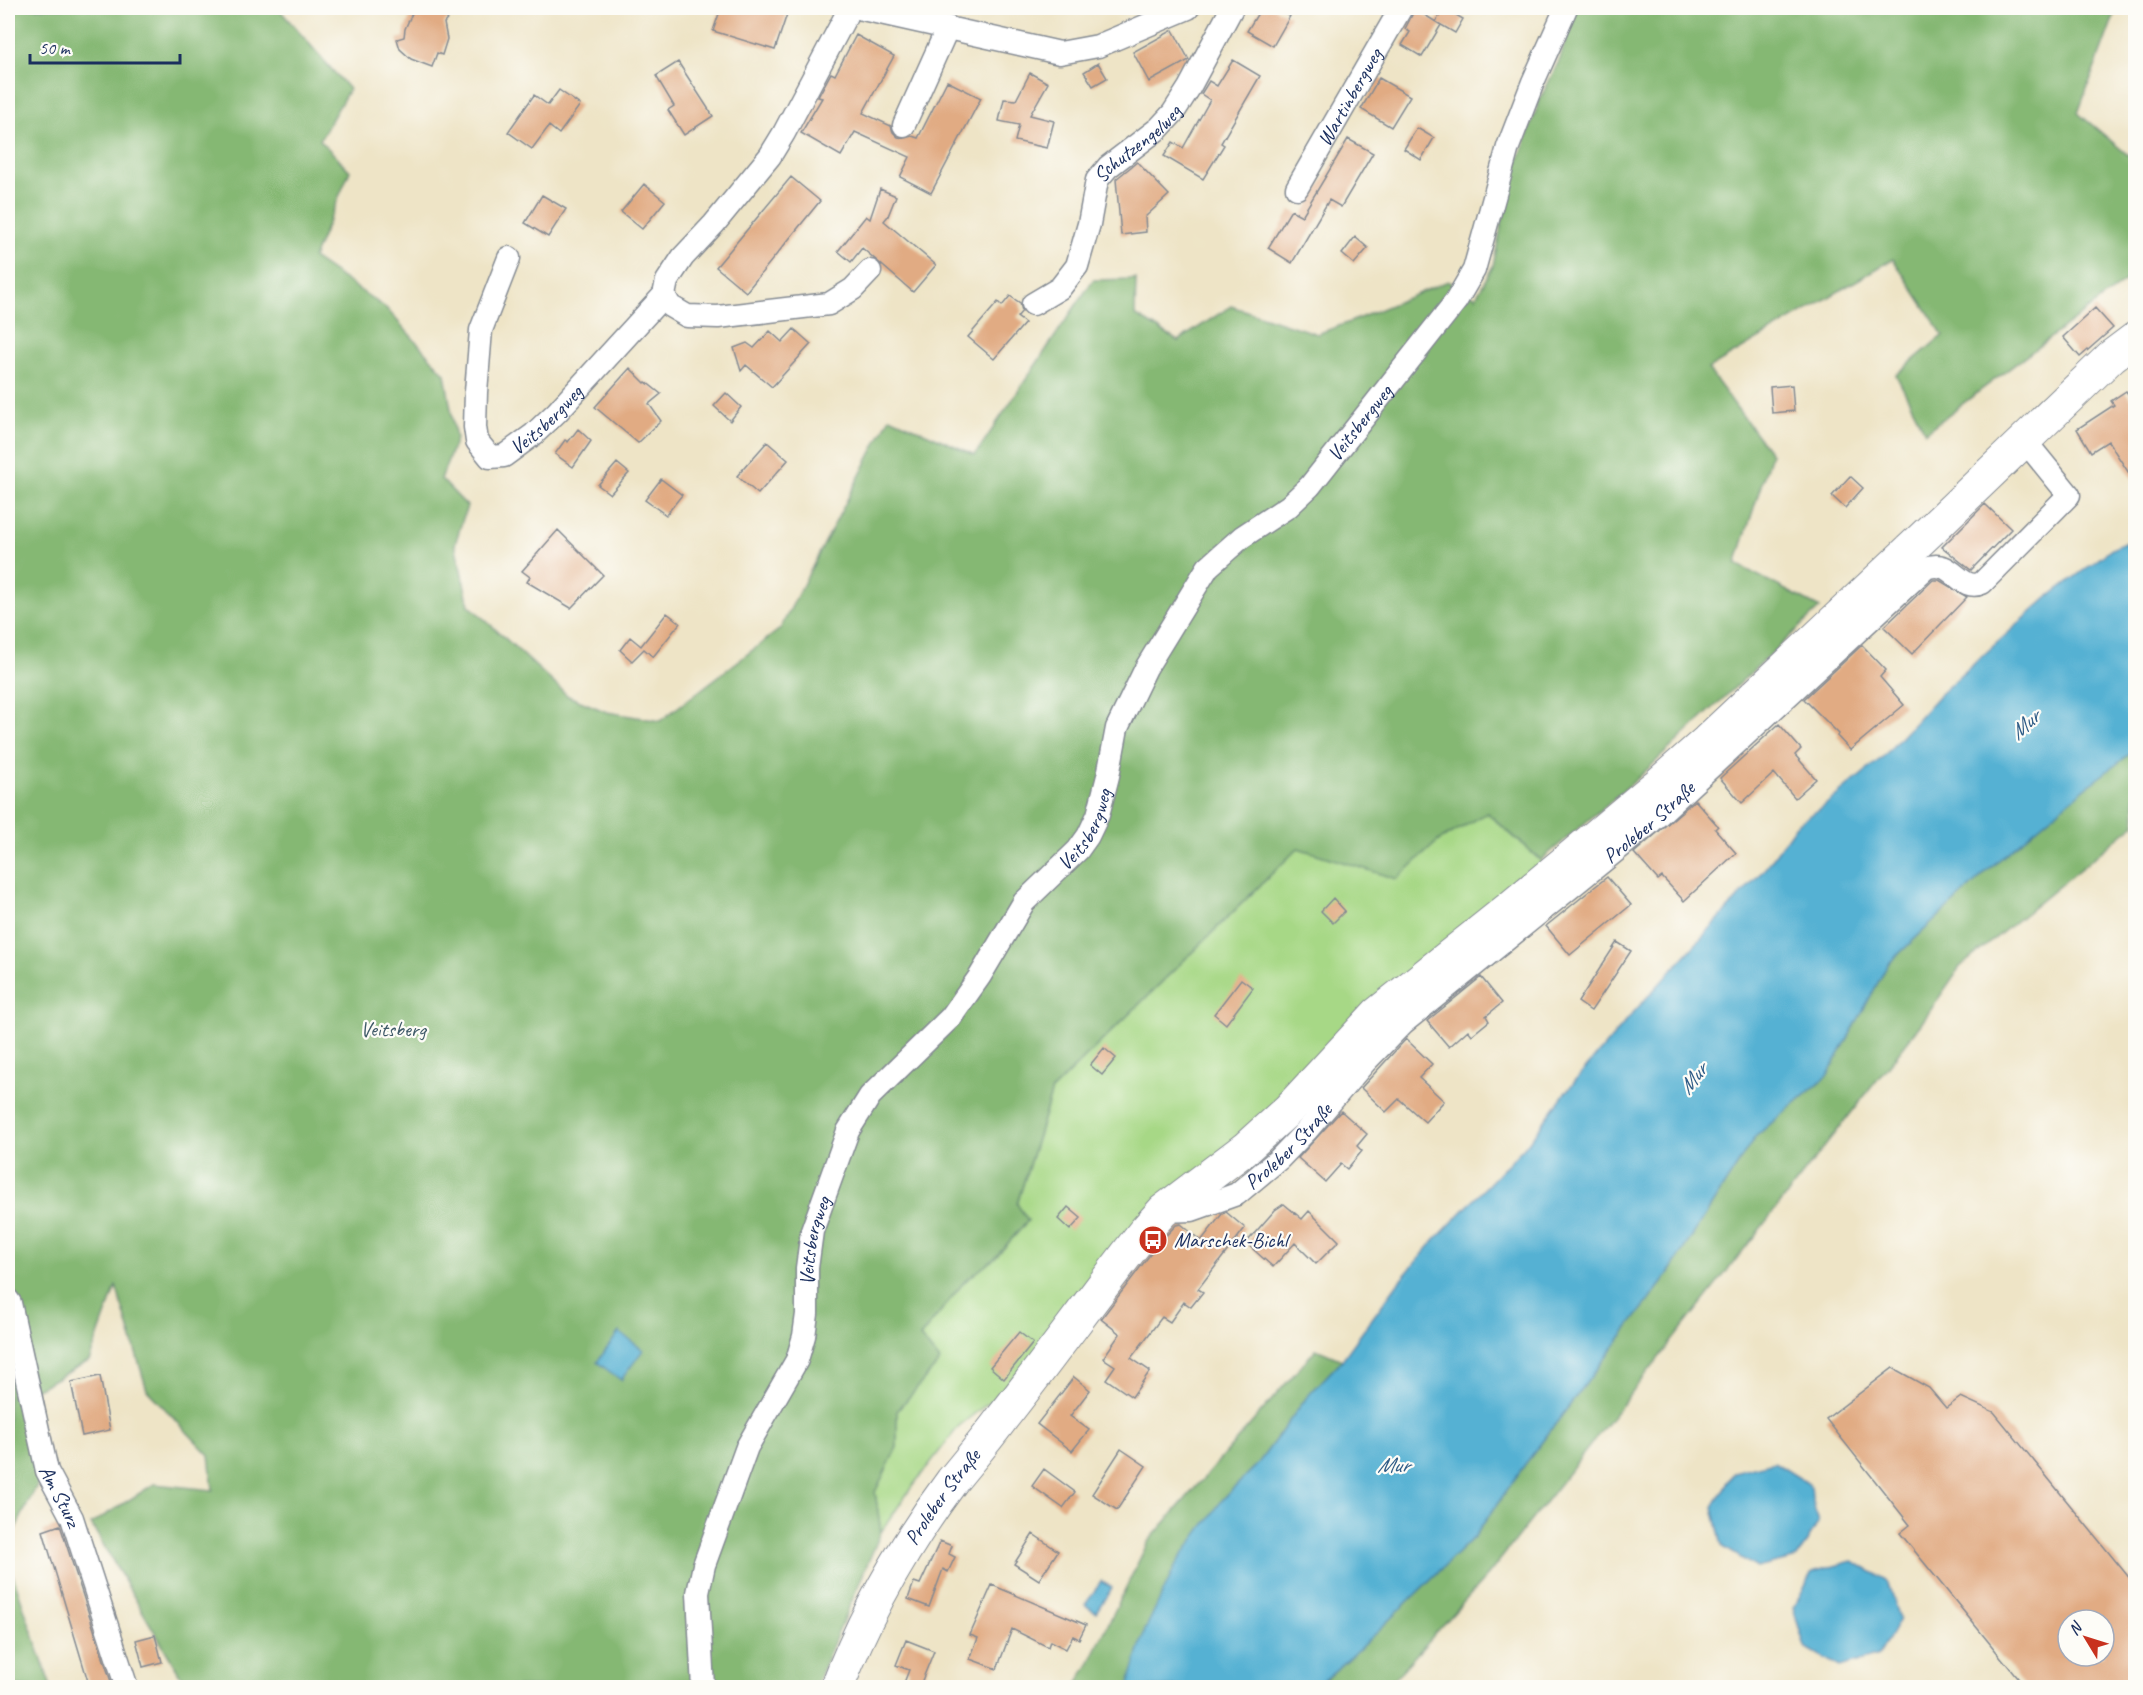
<svg xmlns="http://www.w3.org/2000/svg" width="2143" height="1695" viewBox="0 0 2143 1695" font-family="Caveat,sans-serif">
<style>
.green{fill:#a7d886;stroke:#618472;stroke-width:1.5}
.forest{fill:#85b873;stroke:#507468;stroke-width:1.5}
.water{fill:#55b1d3;stroke:#387098;stroke-width:1.5}
.building{fill:#e1ab83;fill-rule:evenodd}
.lines{fill:none;stroke-linecap:round;stroke-linejoin:round}
.minor-casing{stroke:#848a92;stroke-width:25}
.secondary-casing{stroke:#848a92;stroke-width:35}
.minor{stroke:#fff;stroke-width:22}
.secondary{stroke:#fff;stroke-width:33}
.labels{text-anchor:middle;stroke-width:4.5;stroke-linejoin:round;paint-order:stroke}
.street-label{font-size:21px;fill:#1b2f5e;stroke:#fdfcf7}
.park-label{font-size:21px;fill:#3e5968;stroke:#fdfcf7}
.poi-label{font-size:21px;fill:#1b2f5e;stroke:#fdfcf7;text-anchor:start}
.water-label{font-size:22px;font-style:italic;fill:#2f5c87;stroke:#fdfcf7}
</style>
<rect width="100%" height="100%" fill="#fdfcf7"/>
<filter id="ink" filterUnits="userSpaceOnUse"><feTurbulence type="fractalNoise" baseFrequency=".0167" numOctaves="2"/><feDisplacementMap in="SourceGraphic" scale="12" xChannelSelector="R" yChannelSelector="G"/><feConvolveMatrix kernelMatrix="1 2 1 2 8 2 1 2 1" color-interpolation-filters="sRGB"/></filter>
<filter id="wash" filterUnits="userSpaceOnUse"><feTurbulence type="fractalNoise" baseFrequency=".008" numOctaves="4" result="noise"/><feDisplacementMap in="SourceGraphic" scale="24" xChannelSelector="R" yChannelSelector="G"/><feGaussianBlur stdDeviation="1.35" result="paint"/><feColorMatrix in="noise" values="0 0 0 0 0 0 0 0 0 0 0 0 0 0 0 0 0 1.4 0 .05"/><feComposite in="paint" operator="in"/></filter>
<g filter="url(#wash)">
<rect width="100%" height="100%" fill="#eee4c6"/>
<path class="green" d="M1487,813L1543,863L997,1396L959,1426L911,1488L881,1532L875,1492L897,1447V1411L940,1361L920,1337L964,1282L995,1258L1028,1221L1017,1205L1052,1090L1298,848L1397,879L1438,841Z"/>
<path class="forest" d="M8,8H278L349,89L320,140L350,171L313,258L386,308L445,374L456,439L441,479L467,506L455,544L469,605L568,696L607,712L660,721L780,629L890,417L975,455L1093,280L1136,279L1135,315L1178,341L1231,306L1317,334L1350,322L1448,281L1476,297L1493,266L1509,188L1540,99L1560,59L1575,8H2117L2078,113L2128,155L2135,158V274L1925,432L1896,375L1943,335L1893,259L1708,369L1771,454L1736,564L1820,608L1637,779L1541,860L1487,813L1438,841L1397,879L1298,848L1052,1090L1017,1204L1028,1220L995,1258L964,1282L920,1337L940,1361L897,1411V1447L875,1492L881,1532L815,1687H187L91,1524L154,1484L213,1490L209,1455L147,1390L116,1286L89,1361L16,1400L39,1481L8,1544V222L10,220L8,202Z
M2135,750V824L1960,967L1921,1024L1489,1574L1387,1687L1315,1688L1352,1656L1475,1536L1523,1467L1664,1280L1755,1137L1828,1075L1888,964L2001,858L2089,785Z
M1316,1349L1342,1360L1307,1397L1257,1465L1223,1499L1128,1687L1074,1688L1087,1668L1148,1542Z
M8,1561L51,1687H8Z"/>
<path class="water" d="M2135,538V750L2089,785L2001,858L1888,964L1828,1075L1755,1137L1664,1280L1523,1467L1475,1536L1352,1656L1315,1687H1128L1145,1630L1178,1561L1223,1499L1257,1465L1307,1397L1342,1360L1398,1283L1434,1241L1529,1142L1565,1093L1632,1014L1768,865L1796,825L1824,806L1884,756L1940,694L2047,598L2112,549Z
M619,1332L643,1350L621,1380L597,1362Z
M1774,1462L1809,1484L1818,1523L1797,1558L1757,1568L1722,1546L1713,1507L1734,1472Z
M1852,1561L1887,1580L1899,1619L1879,1655L1840,1667L1805,1647L1793,1608L1813,1572Z
M1101,1581L1112,1588L1096,1612L1085,1605Z"/>
<g id="blocks">
<path class="building" d="M430,8H458L444,23L447,39L442,55L437,53L432,67L411,59L400,49L397,39L404,37L405,29L413,11Z
M721,8H789L775,50L713,31Z
M1261,8H1274L1290,16L1273,46L1247,31Z
M1444,8L1463,19L1455,33L1436,22Z
M1415,9L1441,25L1422,57L1402,45L1410,32L1405,29Z
M1173,30L1189,60L1149,82L1133,52Z
M856,35L894,56L863,113L891,126L893,132L898,137L905,138L912,136L918,138L947,81L981,98L931,193L900,177L910,157L855,132L841,156L801,133L822,98L818,97L831,73L835,75Z
M1233,60L1260,76L1221,143L1224,145L1203,179L1164,156L1173,142L1183,148L1210,100L1201,94L1209,81L1217,86Z
M678,62L713,116L684,135L668,110L674,106L656,76Z
M1098,63L1107,78L1093,86L1084,72Z
M1030,73L1048,83L1030,115L1054,121L1047,148L1015,141L1019,125L999,121L1004,99L1016,100Z
M1379,78L1410,96L1391,127L1361,109Z
M559,90L580,105L559,134L549,126L532,149L508,132L534,95L548,105Z
M1417,128L1434,138L1421,160L1404,149Z
M1348,139L1373,153L1341,207L1329,200L1292,263L1268,248L1291,210L1302,216Z
M1137,162L1169,195L1145,217L1146,232L1121,235L1116,179Z
M791,177L820,201L746,292L716,267Z
M644,184L665,201L642,229L621,212Z
M880,189L896,196L888,216L884,221L936,265L913,292L862,248L851,262L838,251L866,216L870,219Z
M542,195L566,209L548,237L525,223Z
M1355,237L1368,248L1354,264L1342,254Z
M1010,296L1020,303L1022,311L1017,317L1025,323L994,359L968,337L998,302L1002,306Z
M2095,308L2113,328L2080,357L2063,337Z
M794,329L811,344L772,387L746,365L741,371L734,348L747,343L754,348L770,331L782,342Z
M630,368L645,383L646,382L661,394L649,404L661,421L638,443L595,407Z
M1792,385L1794,411L1772,413L1770,387Z
M2126,391L2136,405V484L2108,441L2091,452L2077,429L2114,405L2111,401Z
M726,393L741,407L730,421L714,406Z
M578,429L591,441L573,467L555,454L565,440L568,442Z
M767,442L788,460L758,494L737,476Z
M617,463L629,473L610,494L598,485Z
M1850,476L1863,488L1845,508L1832,496Z
M661,479L682,495L666,515L645,500Z
M1985,504L2011,529L1971,570L1942,547Z
M558,530L603,575L571,608L527,582L530,577L522,571Z
M1933,580H1939L1967,597L1912,654L1884,627Z
M667,613L680,623L653,657L644,649L632,661L620,650L630,637L641,646Z
M1862,645L1886,670L1880,677L1904,705L1850,750L1837,736L1839,734L1804,699Z
M1779,724L1801,749L1795,755L1816,779L1795,798L1774,773L1742,803L1720,778Z
M1695,800L1718,826L1715,829L1736,853L1684,901L1662,877L1658,880L1634,853Z
M1607,877L1631,905L1570,955L1546,926Z
M1333,898L1345,911L1333,923L1321,911Z
M1617,942L1631,951L1591,1011L1578,1002Z
M1481,977L1502,1003L1486,1016L1489,1021L1472,1035L1468,1030L1449,1047L1427,1021Z
M1241,979L1253,988L1226,1024L1214,1014Z
M1406,1039L1432,1064L1419,1078L1444,1101L1425,1122L1399,1099L1386,1112L1361,1088Z
M1104,1048L1116,1058L1102,1075L1090,1065Z
M1341,1111L1367,1134L1357,1146L1362,1151L1347,1169L1341,1164L1325,1182L1298,1158Z
M1284,1204L1302,1219L1309,1211L1339,1241L1316,1264L1295,1243L1273,1267L1246,1243L1275,1210Z
M1068,1207L1081,1218L1070,1230L1058,1219Z
M1226,1212L1245,1228L1198,1289L1203,1292L1191,1307L1184,1302L1170,1322L1162,1317L1131,1358L1150,1371L1132,1397L1106,1379L1115,1366L1103,1358L1120,1334L1101,1319L1158,1244L1176,1225L1181,1224L1201,1241L1222,1214Z
M1019,1332L1033,1343L1004,1379L990,1367Z
M1893,1368L1929,1388L1946,1408L1961,1397L1994,1412L2136,1586V1688H2026L1900,1533L1910,1525L1826,1419ZM2068,1620H2104V1656H2068Z
M100,1376L110,1430L82,1436L71,1382Z
M1074,1377L1090,1390L1070,1416L1089,1430L1072,1451L1037,1424Z
M1121,1449L1146,1466L1117,1510L1092,1494Z
M1044,1469L1075,1492L1063,1508L1032,1486Z
M60,1525L113,1688H90L43,1531Z
M1033,1534L1058,1551L1039,1580L1014,1564Z
M940,1541L952,1546L949,1554L955,1557L948,1572L943,1569L929,1607L908,1599L914,1582L920,1584Z
M992,1585L1086,1625L1079,1639L1073,1636L1066,1649L1050,1641L1048,1647L1012,1629L997,1669L970,1659L978,1638L970,1635Z
M155,1635L162,1662L143,1667L136,1640Z
M906,1640L934,1651L919,1688H902L909,1670L896,1665Z"/>
</g>
</g>
<g filter="url(#ink)">
<use href="#blocks" fill-opacity="0" stroke="#848a92" stroke-width="1.5"/>
<g class="lines">
<g class="minor-casing">
<g id="minor">
<path d="M858,8L1060,53L1098,46L1188,8"/>
<path d="M904,125L948,27"/>
<path id="s1" d="M1297,188L1401,8"/>
<path id="s2" d="M509,258L481,330L476,392L475,427L477,441L490,457L504,456L534,434L557,412L664,295L667,281L683,257L714,224L770,156L784,133L850,8"/>
<path d="M664,295L670,306L687,316L718,317L829,304L853,289L870,271"/>
<path id="s3" d="M1033,304L1060,288L1077,266L1089,224L1097,180L1108,167L1159,128L1173,113L1189,88L1232,8"/>
<path id="s4" d="M1163,1211L1192,1210L1237,1194L1279,1159L1307,1130L1365,1062L1403,1023L1649,824L1926,568C1953,557 1959,593 1982,583L2069,495L2025,441"/>
<path id="s5" d="M8,1300L10,1303L47,1471L72,1518L127,1688"/>
<path id="s6" d="M703,1688L698,1593L704,1565L747,1447L797,1360L804,1336L807,1314V1268L812,1231L848,1131L870,1096L951,1017L980,976L1024,902L1078,850L1088,836L1098,815L1108,776L1117,728L1146,668L1208,567L1242,537L1289,506L1310,486L1456,301L1474,270L1508,147L1533,82L1566,8"/>
</g>
</g>
<g class="secondary-casing">
<g id="secondary">
<path id="s7" d="M837,1688C865,1614 905,1544 952,1481C969,1460 987,1439 1003,1417C1051,1356 1096,1293 1144,1232L1163,1211L1246,1148L1289,1109L1377,1014L1511,907L1656,786L1707,741L1933,528L2112,356L2136,338"/>
</g>
</g>
<use href="#minor" class="minor"/>
<use href="#secondary" class="secondary"/>
</g>
</g>
<defs>
<g id="bus-disc" transform="scale(1.5)"><circle r="9.5" fill="#c8321e" stroke="#fdfcf7"/><path d="M-5-6H5V4H4V6H2V4H-2V6H-4V4H-5ZM-3.5-4V0h7V-4ZM-3.5 1.2v1.5H-2V1.2ZM2 1.2v1.5H3.5V1.2Z" fill="#fff"/></g>
</defs>
<g fill-rule="evenodd">
<use href="#bus-disc" x="1153" y="1240"/>
</g>
<g class="labels">
<g class="street-label">
<text dy="7" stroke="none"><textPath href="#s1" startOffset="105">Wartinbergweg</textPath></text>
<text dy="7" stroke="none"><textPath href="#s3" startOffset="202">Schutzengelweg</textPath></text>
<text dy="7" stroke="none"><textPath href="#s2" startOffset="279">Veitsbergweg</textPath></text>
<text dy="7" stroke="none"><textPath href="#s6" startOffset="1478">Veitsbergweg</textPath></text>
<text dy="7" stroke="none"><textPath href="#s4" startOffset="633">Proleber Straße</textPath></text>
<text dy="7" stroke="none"><textPath href="#s6" startOffset="974">Veitsbergweg</textPath></text>
<text dy="7" stroke="none"><textPath href="#s4" startOffset="147">Proleber Straße</textPath></text>
<text dy="7" stroke="none"><textPath href="#s6" startOffset="471">Veitsbergweg</textPath></text>
<text dy="7" stroke="none"><textPath href="#s5" startOffset="204">Am Sturz</textPath></text>
<text dy="7" stroke="none"><textPath href="#s7" startOffset="219">Proleber Straße</textPath></text>
</g>
<g class="park-label">
<text x="393" y="1036">Veitsberg</text>
</g>
<g class="poi-label">
<text x="1174" y="1247">Marschek-Bichl</text>
</g>
<g class="water-label">
<text transform="translate(2024 724) rotate(-43)" y="8">Mur</text>
<text transform="translate(1692 1078) rotate(-52)" y="8">Mur</text>
<text x="1393" y="1472">Mur</text>
</g>
</g>
<rect width="2143" height="1695" fill="none" stroke="#fdfcf7" stroke-width="30"/>
<g transform="translate(2086 1638) rotate(308)"><circle r="28" fill="#fdfcf7" stroke="#a3aaba" stroke-width="1.5"/>
<path d="M0-4.5L10 22L0 15L-10 22Z" fill="#c8321e"/>
<text y="-9" font-size="16" font-weight="bold" text-anchor="middle" fill="#1b2f5e">N</text>
</g>
<path d="M30 54v9h150v-9" fill="none" stroke="#1b2f5e" stroke-width="3"/>
<text x="39" y="54" font-size="18" fill="#1b2f5e" stroke="#fdfcf7" stroke-width="4.5" paint-order="stroke">50 m</text>
</svg>
